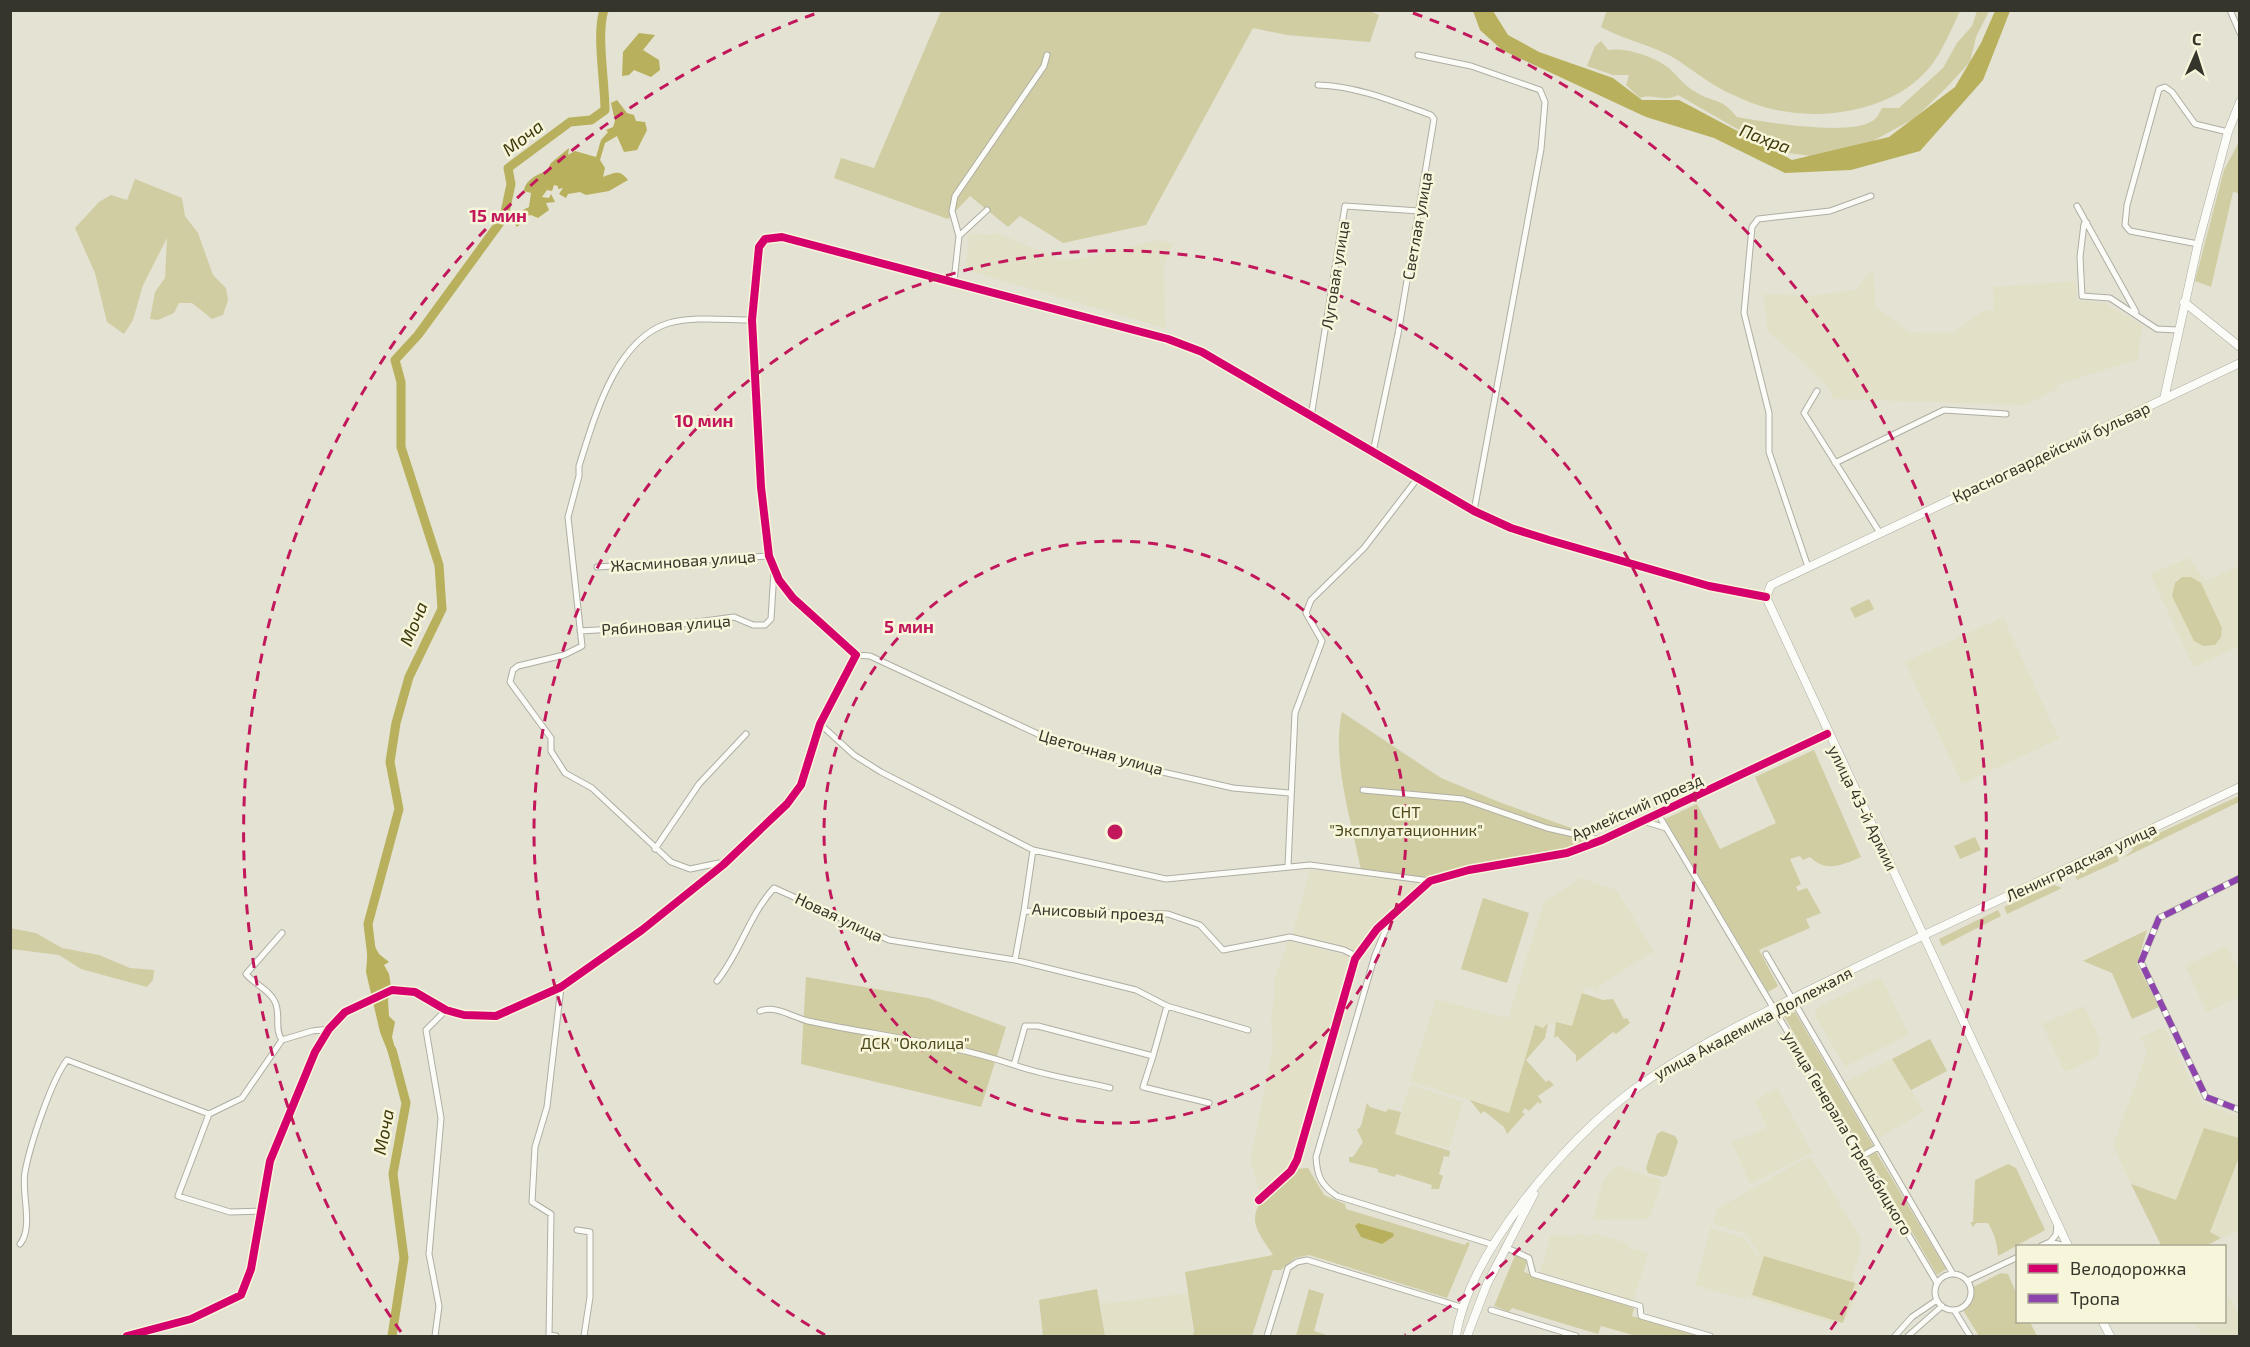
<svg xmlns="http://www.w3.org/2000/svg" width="2250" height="1347" viewBox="0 0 2250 1347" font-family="'Exo 2',sans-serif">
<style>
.built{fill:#e2e0c7}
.green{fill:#d0cda2}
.water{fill:#b8b05c}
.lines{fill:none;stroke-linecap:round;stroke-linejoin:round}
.river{stroke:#b8b05c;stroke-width:9}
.street-casing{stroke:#afaea3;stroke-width:7}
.secondary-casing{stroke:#afaea3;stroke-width:9}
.street{stroke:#fbfbf8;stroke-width:5}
.secondary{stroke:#fbfbf8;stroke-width:8}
.quiet{stroke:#8e44ad;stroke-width:6;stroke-dasharray:12 6;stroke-linecap:butt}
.cycleway-casing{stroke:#f7f5da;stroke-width:11}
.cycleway{stroke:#d6006c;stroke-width:8}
.ring{fill:none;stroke:#c2185b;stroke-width:3;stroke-dasharray:10 8}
.labels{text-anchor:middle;stroke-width:5;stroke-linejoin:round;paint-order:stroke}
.street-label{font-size:16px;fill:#36352b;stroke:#f7f5da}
.park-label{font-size:16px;fill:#4e4a1e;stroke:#f7f5da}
.water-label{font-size:18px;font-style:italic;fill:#3d390a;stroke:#f7f5da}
.centre{fill:#c2185b;stroke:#f7f5da;stroke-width:3}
.ring-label{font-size:18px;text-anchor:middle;font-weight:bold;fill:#c2185b;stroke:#f7f5da;stroke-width:5;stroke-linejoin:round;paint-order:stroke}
</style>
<rect width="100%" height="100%" fill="#e3e2d3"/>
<path class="built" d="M969,233L989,235L997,233L1061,260L1078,259L1159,240L1173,243L1164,265L1165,328L966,270Z
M1869,272L1874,274L1875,306L1909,332L1953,333L1982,311L1994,310L1993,287L2075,281L2077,300L2105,303L2143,326L2138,351L2139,359L2059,384L2054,391L2024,405L1833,399L1829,389L1801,360L1768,332L1763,294L1811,296L1856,290Z
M2189,558L2206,581L2239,566V646L2194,667L2150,574Z
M2003,617L2059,739L1962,784L1905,662Z
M1310,870L1366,875L1421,884L1420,888L1391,908L1357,951L1292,936Z
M1581,878L1616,890L1654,951L1599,986L1598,991L1584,987L1572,1026L1557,1022L1555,1025L1548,1023L1543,1028L1535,1026L1509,1113L1410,1081L1436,999L1508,1018L1544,902Z
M1288,941L1349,956L1289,1167L1260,1192L1250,1161L1273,1048L1271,1015L1275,996L1274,981Z
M2227,946L2239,972V997L2207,1012L2185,966Z
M1881,977L1909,1035L1845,1067L1815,1015L1816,1008Z
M2084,1006L2100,1039L2098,1056L2065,1072L2042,1024Z
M2164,1027L2202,1103L2239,1117V1138L2204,1128L2176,1200L2131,1184L2113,1145L2147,1053L2141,1037Z
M1892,1059L1924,1111L1876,1140L1843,1083Z
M1410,1085L1463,1102L1449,1148L1394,1134Z
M1777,1088L1812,1153L1750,1184L1732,1142L1767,1128L1755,1100Z
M1810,1156L1861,1238L1859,1244L1862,1246L1852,1278L1860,1287L1847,1318L1834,1323L1748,1297L1749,1290L1746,1300L1695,1285L1711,1228L1744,1238L1758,1256L1759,1253L1744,1233L1713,1224L1717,1209Z
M2239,1157V1230L2221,1238L2210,1232Z
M1617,1165L1662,1181L1649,1219L1593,1220L1603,1180Z
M1577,1233L1591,1237L1593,1233L1630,1244L1629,1248L1648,1253L1633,1301L1540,1272L1551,1235L1576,1236Z
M1189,1293L1193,1336H1105L1101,1304Z
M2230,1297L2239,1317V1336H2202L2195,1322H2224L2225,1300Z"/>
<path class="green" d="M1368,10L1379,15L1370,42L1287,35L1253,28L1146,225L1063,243L1020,216L1008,227L970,196L948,219L834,178L841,158L874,168L941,11Z
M1607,10H1960V11C1951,30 1943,50 1930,67C1890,116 1807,124 1752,103C1734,96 1715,87 1699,75C1689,68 1680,61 1669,55C1647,44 1623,39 1601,27Z
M1977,11H1989L1976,37L1970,62L1946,88L1915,118L1871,142L1811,156L1789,153L1760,142L1678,95C1662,103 1654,93 1640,98L1626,85L1629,75H1613L1587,66L1595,46L1601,41L1608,50C1624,47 1653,56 1666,66C1676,73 1683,85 1694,91C1714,104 1720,96 1737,117C1765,122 1851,137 1874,120C1877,118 1880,112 1882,108H1899L1943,68L1957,43L1972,26Z
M2239,142V193L2233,192L2211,287L2195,281L2224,170Z
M135,179L182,198L185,216L198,233L213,275L226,288L228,300L223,315L212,319L192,303H179L174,313L158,320L150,319L155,292L165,278L167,238L143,285L133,320L124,334L107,322L95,273L75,228L99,202L111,195L127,200Z
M2182,577H2191L2201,583L2222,628L2221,637L2215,645L2203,646L2194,641L2172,596L2175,583Z
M1869,599L1874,609L1855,618L1850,608Z
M1342,712L1441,778L1499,802L1593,836V843L1569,852L1468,867L1430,879L1361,870C1352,823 1331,759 1342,712Z
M1814,750L1861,857C1842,865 1827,873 1810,857L1803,860L1800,856L1790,859L1801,884L1796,887L1798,891L1807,888L1821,913L1806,919L1810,928L1759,950L1778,986L1768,992L1665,819L1697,804L1720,849L1776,823L1755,777Z
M2239,796V802L2123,858L2133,850L2131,846Z
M1975,837L1981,850L1960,859L1954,846Z
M2117,855L2119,861L2077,880L2075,875Z
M2054,885L2062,888L2007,914L2004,907Z
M1483,898L1529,913L1507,983L1461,969Z
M1998,910L2001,916L1942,946L1939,939Z
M10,928L36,933L62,948L99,955L130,968L154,970L153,980L147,987L81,969L59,955L11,949Z
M2147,930L2137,964L2159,1007L2132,1019L2112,973L2083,961Z
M806,977L928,998L1006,1027L981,1107L801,1064Z
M1582,993L1603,1000L1613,999L1624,1019L1627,1018L1630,1023L1616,1034L1613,1032L1576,1062V1055L1557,1036L1554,1038L1556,1022L1572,1026Z
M1795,1012L1874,1147L1864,1152L1784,1016Z
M1548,1023L1545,1038L1526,1060L1546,1082L1549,1080L1554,1085L1538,1096L1542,1102L1540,1104L1538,1102L1529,1111L1525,1108L1522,1112L1525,1114L1507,1134L1504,1127L1484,1111L1481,1114L1470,1100L1509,1113L1535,1025L1543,1028Z
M1930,1039L1947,1071L1911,1090L1892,1059Z
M1367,1103L1370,1107L1386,1112L1388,1109L1401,1112L1395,1134L1450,1151L1449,1157L1444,1156L1439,1174L1443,1176L1439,1189H1431L1432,1185L1396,1174L1395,1177L1378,1172V1169L1349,1162V1157H1353L1363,1142L1357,1130L1361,1126Z
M2204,1128L2239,1138V1157L2210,1232L2221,1238L2206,1246L2161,1245L2131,1184L2176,1200Z
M1662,1131L1675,1136L1678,1141L1667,1175L1663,1177L1648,1173L1646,1168L1657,1134Z
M1876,1152L1946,1269L1937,1275L1868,1156Z
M2008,1164L2016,1168L2045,1230L1998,1256C1997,1240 1994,1234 1988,1223H1976L1973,1227L1970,1222H1973L1975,1180Z
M1308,1168L1324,1195L1345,1204L1346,1209L1465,1245L1467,1242L1470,1243L1447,1298L1309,1255L1295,1258L1281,1270H1273L1252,1336H1193L1194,1331L1185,1272L1273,1255C1268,1247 1262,1240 1258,1231C1245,1204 1278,1185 1296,1169Z
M1516,1253L1528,1257L1524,1272L1634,1308L1632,1316L1698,1336H1636L1601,1326L1598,1334L1512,1308L1509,1312L1494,1306Z
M1764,1256L1855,1283L1843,1323L1752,1295Z
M2001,1273L2008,1274L2017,1295L2018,1322H2030L2037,1336H1979L1963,1310L1971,1303L1973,1287Z
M1097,1289L1105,1336H1043L1039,1300Z
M1309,1289L1324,1294L1314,1331L1330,1336H1296Z"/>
<path class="water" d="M1473,11H1493L1508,35L1539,52L1613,78L1642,100H1679L1792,160L1889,137L1955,87L1981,43L1995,11H2010L1983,80L1920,151L1851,170L1785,173L1714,138L1646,117L1502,50L1480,30Z
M639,33L655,35L643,50L659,60L660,70L651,77L634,70L629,75L622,76L623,52Z
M617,100L627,113L634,115L636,121L645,122L647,130L637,150L624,152L617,136L605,143L600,160L605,168L603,177C615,173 619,169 628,180L609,191L586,195L580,192L568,194L566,198L559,194L563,188L558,189V186L554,185L552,191L547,190L542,197L549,198L551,194L555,202L546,203L549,210L538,218L531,215L523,217L524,221L517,227L511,219L519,217L523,210L529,207L531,193L524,191C525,180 538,174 547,171L551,163L569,148L568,155L575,151L596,157L601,140L608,132L606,130L613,127L615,121L611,103Z
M374,945L379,954L389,962L384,965L389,974L391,987L388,1000L389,1016L395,1022L392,1037L398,1059L391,1060L380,1032L366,972L368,947Z
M1358,1223L1393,1233L1394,1236L1382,1244L1361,1237L1355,1226Z"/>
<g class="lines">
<path class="river" d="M372,957L368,924L399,809L390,762L396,723L409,677L442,609L439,565L401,447V382L395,360L418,335L504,217L511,184L508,168L570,122L591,120L605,110C605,82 596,34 604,10
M392,1336L404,1258L393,1174L406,1103L392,1050"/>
<g class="street-casing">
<path id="street" d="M2230,10L2240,33
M1418,55L1471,66L1540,90L1545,102L1541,149L1474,511
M1318,85C1357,86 1395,102 1431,115L1434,119L1398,334L1373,452
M2077,206L2136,312
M2087,223L2084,224L2080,257L2082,296L2110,298L2157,329L2178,330
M959,236L952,211L955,196L1044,66L1047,55
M2198,244L2130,231L2125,225L2127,205L2159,89L2165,87L2172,92L2195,124L2228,132
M954,281L959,236L987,210
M1817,391L1804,413L1880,533
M1311,417L1345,206L1419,211
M1835,463L1944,410L2006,414
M597,567L769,556
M1808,567L1769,452V413L1744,313L1752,227L1758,219L1830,211L1871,196
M580,631L667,626L734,617L753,625H765L771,619L774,571
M820,724L854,755L881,772L1033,850L1166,879L1310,865L1430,881
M1363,790L1463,799L1547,828L1600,840
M1658,814L1937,1283
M1643,821L1666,828
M655,849L699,784L746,734
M1033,850L1024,911L1168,914L1200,925L1223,950L1290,937L1344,950L1356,956
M723,865L719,863L690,869L671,862L592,788L565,773L551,751V738L510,682L513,670L518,666L564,655L582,646L568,517L579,476V466C594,419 615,339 669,323C694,316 726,320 752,320
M1288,866L1295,713L1322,641L1306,613L1311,600L1364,548L1417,479
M2240,878L2159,918L2141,962L2206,1097L2240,1110
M1391,917L1375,955L1316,1157C1317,1176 1321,1185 1337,1196L1494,1245
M282,933L246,974C254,984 270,990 275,1002C281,1014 274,1030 282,1040L312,1031L329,1029
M1766,954L1953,1274
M1015,960L1136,990L1167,1006L1248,1030
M717,981C740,953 749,915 774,888L889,940L1015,960L1024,911
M760,1011C776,1005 792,1017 808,1021C877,1036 947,1042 1014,1065
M1153,1056L1143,1087L1209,1103
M1110,1088C1077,1080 1046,1076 1014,1065L1025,1026H1038L1153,1056L1167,1006
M209,1114L242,1098L282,1040
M1862,1156L1878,1147
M1259,1200L1291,1171L1297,1160L1355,959L1377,929L1430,881L1469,870L1567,853L1602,840L1827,734
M577,1230L590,1232V1297L584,1336
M2050,1242L2056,1235L2057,1225
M20,1244C34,1227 21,1193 25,1172C30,1145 51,1081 67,1060L209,1114L178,1196L230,1212L260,1211
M2041,1246L2050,1242L2065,1246
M1505,1247L1529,1258L1533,1274L1640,1306L1641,1316L1710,1336
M1935 1292a18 18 0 1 1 36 0a18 18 0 1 1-36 0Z
M1967,1281L2018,1257
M1491,1310L1576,1336
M1954,1310L1970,1336
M127,1336L191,1319L241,1295L251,1269L270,1161L315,1052L329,1029L345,1012L392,990L415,992L446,1010L464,1015L496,1016L561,987L642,930L723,865L787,804L801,785L820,724L856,655L870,656L1055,742L1136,766L1233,788L1289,793
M435,1336L439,1306L429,1254L441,1118L426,1030L446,1010
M556,1336L549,1335L551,1214L532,1202L535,1147L547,1107L561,987
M1267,1336L1288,1268L1297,1262L1307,1260L1464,1308
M1895,1336L1912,1317L1937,1300
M1908,1336L1942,1306"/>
</g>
<g class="secondary-casing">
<path id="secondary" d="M2184,302L2240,347
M2164,399L2198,244L2228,132L2240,102
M1766,597L2068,1246
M1766,597L1771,585L2240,363
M856,655L793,598L779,580L769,556L761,487L752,320L759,247L765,239L782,237L1168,339L1202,352L1474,511L1511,528L1549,540L1709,586L1766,597
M2103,1322L2110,1336
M1456,1336C1469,1252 1565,1141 1632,1091C1698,1042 1780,1005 1853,969C1981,907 2111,849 2240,787
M1467,1336L1487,1284L1534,1194"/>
</g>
<use href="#street" class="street"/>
<use href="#secondary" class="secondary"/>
<path class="quiet" d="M2240,878L2159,918L2141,962L2206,1097L2240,1110"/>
<g class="cycleway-casing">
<path id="cycleway" d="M1259,1200L1291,1171L1297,1160L1355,959L1377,929L1430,881L1469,870L1567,853L1602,840L1827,734
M127,1336L191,1319L241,1295L251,1269L270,1161L315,1052L329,1029L345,1012L392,990L415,992L446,1010L464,1015L496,1016L561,987L642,930L723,865L787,804L801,785L820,724L856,655L793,598L779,580L769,556L761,487L752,320L759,247L765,239L782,237L1168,339L1202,352L1474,511L1511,528L1549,540L1709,586L1766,597"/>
</g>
<use href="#cycleway" class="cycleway"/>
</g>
<g class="ring">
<circle cx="1115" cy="832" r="291"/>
<path d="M825 1335A581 581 0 1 1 1405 1335"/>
<path d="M401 1332A872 872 0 0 1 817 13M1413 13A872 872 0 0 1 1829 1332"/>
</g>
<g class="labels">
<g class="street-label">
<text transform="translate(1417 226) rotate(-80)" y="6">Светлая улица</text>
<text transform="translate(1335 275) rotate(-81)" y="6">Луговая улица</text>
<text transform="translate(2051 452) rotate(-25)" y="6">Красногвардейский бульвар</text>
<text transform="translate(683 561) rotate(-4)" y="6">Жасминовая улица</text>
<text transform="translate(666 625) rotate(-4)" y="6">Рябиновая улица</text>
<text transform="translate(1101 752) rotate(16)" y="6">Цветочная улица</text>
<text transform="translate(1637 807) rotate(-24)" y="6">Армейский проезд</text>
<text transform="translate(1863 808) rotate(64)" y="6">улица 43-й Армии</text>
<text transform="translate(2081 862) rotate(-25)" y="6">Ленинградская улица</text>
<text transform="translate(1098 912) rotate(3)" y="6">Анисовый проезд</text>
<text transform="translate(839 917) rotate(25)" y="6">Новая улица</text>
<text transform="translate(1753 1023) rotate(-28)" y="6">улица Академика Доллежаля</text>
<text transform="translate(1848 1133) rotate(59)" y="6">улица Генерала Стрельбицкого</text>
</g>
<g class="park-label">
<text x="1406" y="818">СНТ<tspan x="1406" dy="18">"Эксплуатационник"</tspan></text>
<text x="915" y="1049">ДСК "Околица"</text>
</g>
<g class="water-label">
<text transform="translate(523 138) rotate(-38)" y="6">Моча</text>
<text transform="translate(1765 139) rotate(21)" y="6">Пахра</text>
<text transform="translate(414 624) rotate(-68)" y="6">Моча</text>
<text transform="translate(384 1132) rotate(-79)" y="6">Моча</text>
</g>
</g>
<circle cx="1115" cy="832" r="9" class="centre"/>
<g class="ring-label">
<text x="498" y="222">15 мин</text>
<text x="704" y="427">10 мин</text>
<text x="909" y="633">5 мин</text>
</g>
<rect width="2250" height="1347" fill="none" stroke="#36352b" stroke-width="24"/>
<rect x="2016" y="1245" width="210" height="78" fill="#f7f5da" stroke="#aaa894" stroke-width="1.5"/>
<rect x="2028" y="1264" width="30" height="9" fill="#d6006c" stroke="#aaa894" stroke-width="1.5"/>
<text x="2070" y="1275" font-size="18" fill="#36352b">Велодорожка</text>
<rect x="2028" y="1294" width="30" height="9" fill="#8e44ad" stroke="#aaa894" stroke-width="1.5"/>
<text x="2070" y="1305" font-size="18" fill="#36352b">Тропа</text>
<g transform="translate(2196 54) rotate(3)" stroke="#f7f5da" stroke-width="4.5" paint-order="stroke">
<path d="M0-4.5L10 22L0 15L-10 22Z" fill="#36352b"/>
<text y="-9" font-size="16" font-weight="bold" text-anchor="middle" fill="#36352b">С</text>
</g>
</svg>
